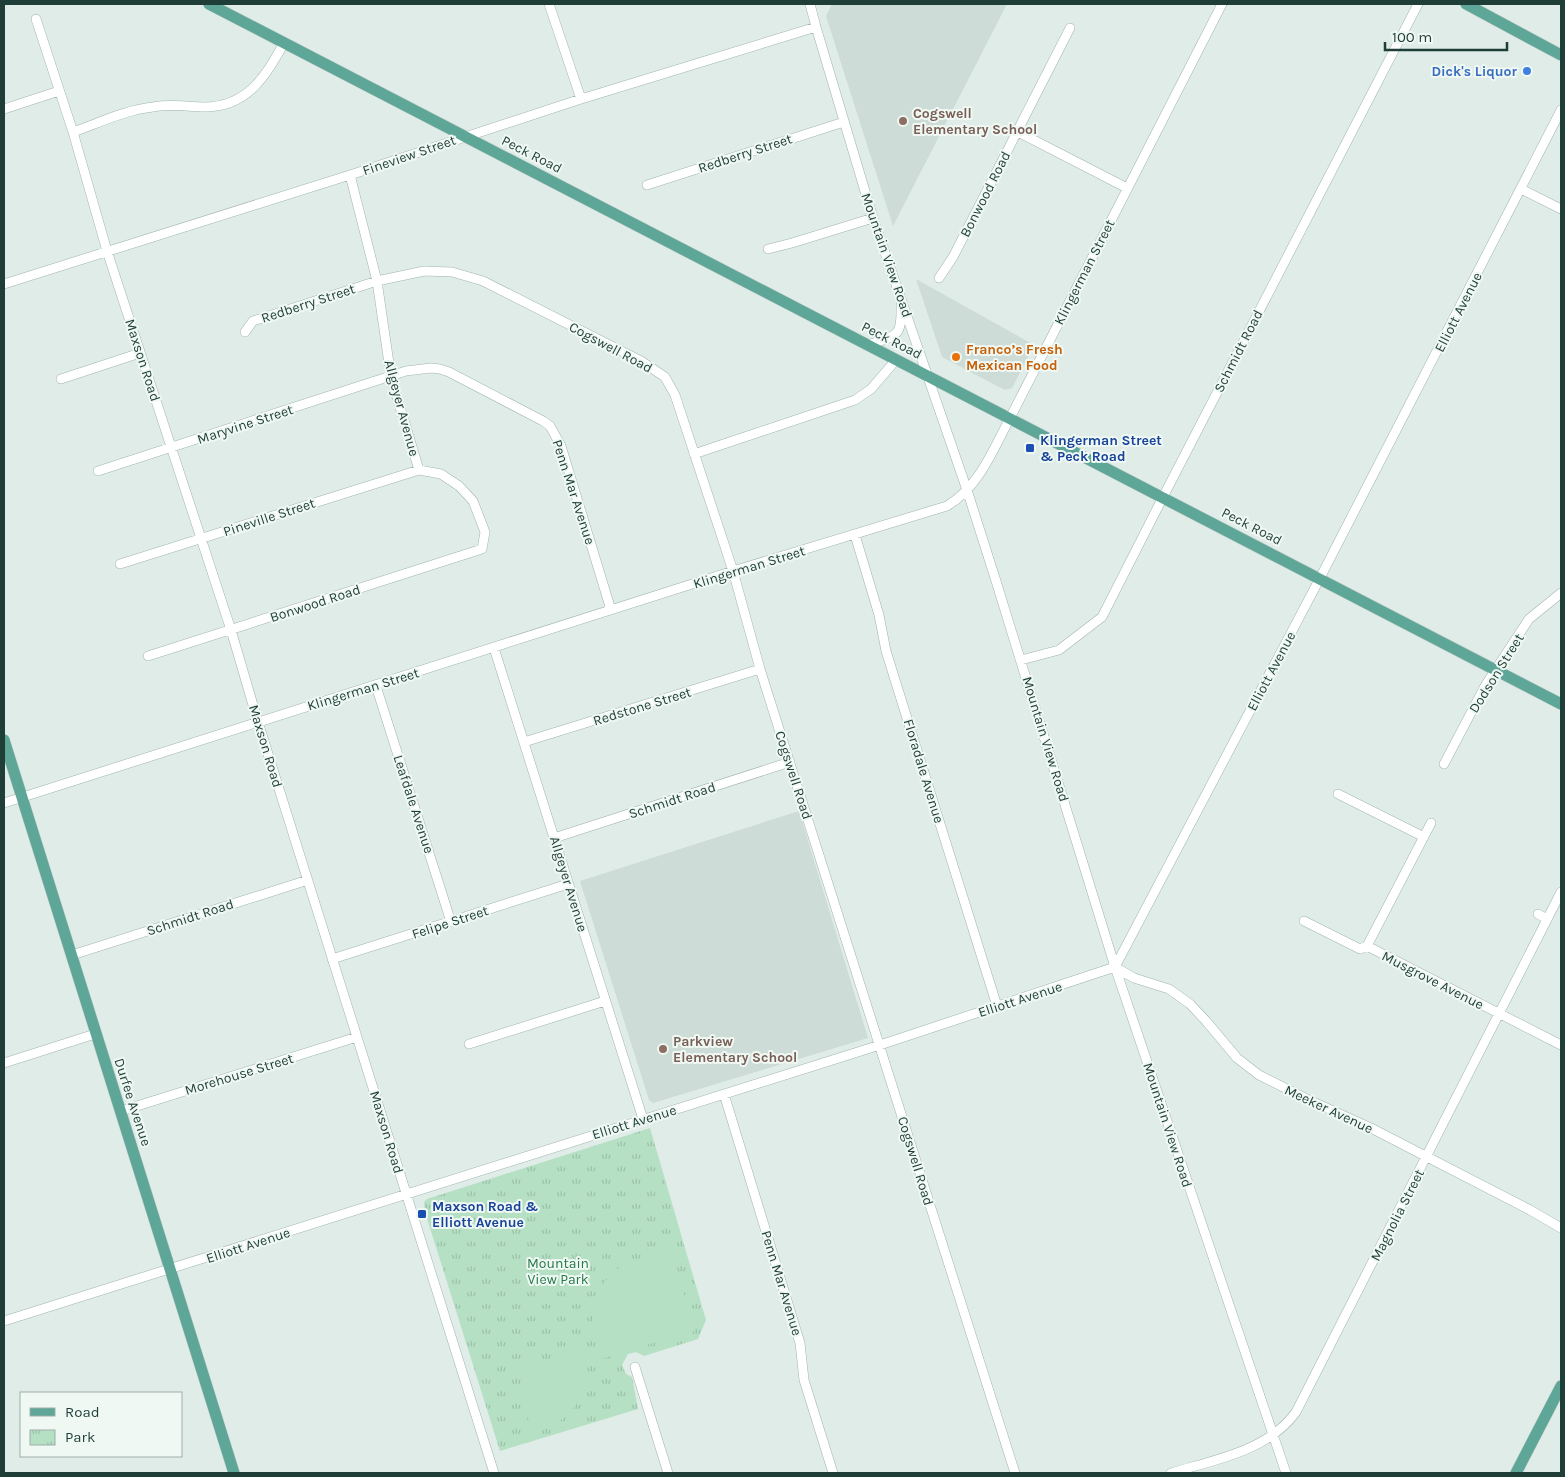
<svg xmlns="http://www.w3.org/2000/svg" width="1565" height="1477" viewBox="0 0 1565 1477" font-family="Karla,sans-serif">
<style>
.built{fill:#cddcd6}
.park{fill:url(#park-tufts)}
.garden{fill:#b5e0c3}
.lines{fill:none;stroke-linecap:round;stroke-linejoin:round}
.minor-casing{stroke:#a1b4af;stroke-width:10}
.major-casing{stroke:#c0c9c7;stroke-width:12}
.minor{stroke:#fff;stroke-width:9}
.major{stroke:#5ea798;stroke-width:11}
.shop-dot{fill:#3f7fe0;stroke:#f0f8f4;stroke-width:2}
.education-dot{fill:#8d6e63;stroke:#f0f8f4;stroke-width:2}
.food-dot{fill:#e8710a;stroke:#f0f8f4;stroke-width:2}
.transit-dot{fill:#1a4fb4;stroke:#f0f8f4;stroke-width:2}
.labels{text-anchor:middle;stroke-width:4;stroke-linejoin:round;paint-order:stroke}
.shop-label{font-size:14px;font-weight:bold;fill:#366cbe;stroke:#f0f8f4;text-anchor:end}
.education-label{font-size:14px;font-weight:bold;fill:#785e54;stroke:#f0f8f4;text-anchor:start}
.street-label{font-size:14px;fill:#1e3e37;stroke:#f0f8f4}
.food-label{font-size:14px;font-weight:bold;fill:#c56008;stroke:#f0f8f4;text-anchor:start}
.transit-label{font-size:14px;font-weight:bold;fill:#164399;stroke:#f0f8f4;text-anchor:start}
.park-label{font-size:14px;fill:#247949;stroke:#f0f8f4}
</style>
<defs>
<pattern id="park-tufts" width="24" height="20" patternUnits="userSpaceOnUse" patternTransform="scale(1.25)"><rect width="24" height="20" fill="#b5e0c3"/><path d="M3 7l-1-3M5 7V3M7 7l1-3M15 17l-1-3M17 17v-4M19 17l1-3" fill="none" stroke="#9bc1a8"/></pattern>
</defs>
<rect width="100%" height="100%" fill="#dfece7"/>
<path class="built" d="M832,4H1007L893,226L826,16Z
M916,279L1034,345L1012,388L1005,390L942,357Z
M799,811L868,1038L653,1103L649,1100L580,881Z"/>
<path class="park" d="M650,1128L706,1320L698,1339L644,1356L636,1352L628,1354L622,1365L626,1374L632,1377L638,1409L500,1451L425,1212L424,1202L427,1199Z"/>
<path class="garden" d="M672,1248L683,1292L687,1300L696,1326L691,1335L666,1342L653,1343L599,1360L592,1326L595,1308L604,1282L623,1264Z
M588,1351C589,1396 575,1420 531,1435L518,1365Z"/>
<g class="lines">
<g class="minor-casing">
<path id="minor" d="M549,4L581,99
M810,4L816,27L873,218L967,490L996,581L1115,967L1286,1473
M36,19L73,132L107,251L231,630L258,722L494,1473
M4,109L59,91
M73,132C99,123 125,110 153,107C170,104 185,106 202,107C247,108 265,77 284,43
M1018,132L1127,188
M647,185L844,122
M1521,189L1561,209
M768,249L792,243L873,218
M939,278L953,257L1070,28
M4,284L350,175L581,99L816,27
M245,332L253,321L377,281L424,271L452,272L483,281L641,361L665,377L675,395L733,571L760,669L1015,1473
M868,345C897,335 902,338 901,305
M61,379L140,353
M694,454L855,400L871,389L896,360
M98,471L406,371L431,368L440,369L449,372L543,421L550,426L561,446L611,610
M855,535L879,615L886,651L997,1006
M120,564L419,470
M494,648L643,1119
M148,656L482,549L485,532L473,501L459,486L441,474L419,470L391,377L377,281L350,175
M1021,660L1059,650L1102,617L1163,497L1418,4
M376,686L451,922
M524,742L760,669
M1444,764L1485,686L1529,619L1561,593
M1338,794L1424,837
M4,803L733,571L947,506C979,487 993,450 1010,418L1222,4
M554,838L790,762
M1538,914L1547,919
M1304,921L1360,949L1367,946L1561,1045
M1367,946L1431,823
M72,955L308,880
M332,959L568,884
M1115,967L1134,978L1169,989L1190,1004L1206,1021L1237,1058L1259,1075L1309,1100L1371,1128L1530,1210L1561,1228
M469,1044L605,1001
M4,1063L95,1034
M724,1094L800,1343L804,1380L833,1473
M121,1111L357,1037
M4,1321L880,1045L1115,967L1320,578L1561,110
M635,1367L668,1473
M1171,1473C1214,1460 1268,1451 1296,1412L1561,892"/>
</g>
<g class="major-casing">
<path id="major" d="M209,4L1561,704
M1466,4L1561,55
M4,740L234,1473
M1516,1473L1561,1386"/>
</g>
<use href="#minor" class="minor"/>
<use href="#major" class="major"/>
</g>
<circle class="shop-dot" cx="1527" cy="71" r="5"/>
<g class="education-dot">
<circle cx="903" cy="121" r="5"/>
<circle cx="663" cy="1049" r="5"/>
</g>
<circle class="food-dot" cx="956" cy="357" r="5"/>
<g class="transit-dot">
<rect x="1025" y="443" width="10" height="10" rx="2.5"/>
<rect x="417" y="1209" width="10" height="10" rx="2.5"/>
</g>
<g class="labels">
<g class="shop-label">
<text x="1517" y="76">Dick's Liquor</text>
</g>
<g class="education-label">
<text x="913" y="118">Cogswell<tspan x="913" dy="16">Elementary School</tspan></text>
<text x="673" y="1046">Parkview<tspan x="673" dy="16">Elementary School</tspan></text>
</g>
<g class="street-label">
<text transform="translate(745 153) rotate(-18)" y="5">Redberry Street</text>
<text transform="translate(532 154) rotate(27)" y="5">Peck Road</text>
<text transform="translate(409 155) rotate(-19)" y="5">Fineview Street</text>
<text transform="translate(985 194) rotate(-63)" y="5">Bonwood Road</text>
<text transform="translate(887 255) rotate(71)" y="5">Mountain View Road</text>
<text transform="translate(1084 272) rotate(-63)" y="5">Klingerman Street</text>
<text transform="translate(308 303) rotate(-18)" y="5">Redberry Street</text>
<text transform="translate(1458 312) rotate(-63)" y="5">Elliott Avenue</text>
<text transform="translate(892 340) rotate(27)" y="5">Peck Road</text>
<text transform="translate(611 347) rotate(28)" y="5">Cogswell Road</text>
<text transform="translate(1238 351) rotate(-63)" y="5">Schmidt Road</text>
<text transform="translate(143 360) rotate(72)" y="5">Maxson Road</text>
<text transform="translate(402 408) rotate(75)" y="5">Allgeyer Avenue</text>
<text transform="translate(245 424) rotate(-18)" y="5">Maryvine Street</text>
<text transform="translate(574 492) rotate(72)" y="5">Penn Mar Avenue</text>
<text transform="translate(269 517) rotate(-18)" y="5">Pineville Street</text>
<text transform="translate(1252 526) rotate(27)" y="5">Peck Road</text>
<text transform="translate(749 567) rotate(-17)" y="5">Klingerman Street</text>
<text transform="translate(315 603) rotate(-18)" y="5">Bonwood Road</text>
<text transform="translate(1271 671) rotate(-62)" y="5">Elliott Avenue</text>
<text transform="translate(1496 673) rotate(-58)" y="5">Dodson Street</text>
<text transform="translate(363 689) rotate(-17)" y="5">Klingerman Street</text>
<text transform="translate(642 706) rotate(-17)" y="5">Redstone Street</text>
<text transform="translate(1046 739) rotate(73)" y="5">Mountain View Road</text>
<text transform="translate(266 746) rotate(73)" y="5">Maxson Road</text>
<text transform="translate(924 771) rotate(73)" y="5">Floradale Avenue</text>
<text transform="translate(794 775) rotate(72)" y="5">Cogswell Road</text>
<text transform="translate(672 800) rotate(-18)" y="5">Schmidt Road</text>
<text transform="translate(414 804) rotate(72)" y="5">Leafdale Avenue</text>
<text transform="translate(569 884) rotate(73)" y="5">Allgeyer Avenue</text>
<text transform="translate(190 917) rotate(-18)" y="5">Schmidt Road</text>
<text transform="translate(450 922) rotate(-18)" y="5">Felipe Street</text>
<text transform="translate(1433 980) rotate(27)" y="5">Musgrove Avenue</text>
<text transform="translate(1020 999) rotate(-18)" y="5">Elliott Avenue</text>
<text transform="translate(239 1074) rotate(-17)" y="5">Morehouse Street</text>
<text transform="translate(133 1102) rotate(72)" y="5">Durfee Avenue</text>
<text transform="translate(1329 1109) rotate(25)" y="5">Meeker Avenue</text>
<text transform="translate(634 1122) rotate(-17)" y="5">Elliott Avenue</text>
<text transform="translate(1168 1125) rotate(72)" y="5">Mountain View Road</text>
<text transform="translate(387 1132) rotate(73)" y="5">Maxson Road</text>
<text transform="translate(916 1161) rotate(73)" y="5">Cogswell Road</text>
<text transform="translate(1397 1215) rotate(-63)" y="5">Magnolia Street</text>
<text transform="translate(248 1245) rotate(-18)" y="5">Elliott Avenue</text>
<text transform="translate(782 1283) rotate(73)" y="5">Penn Mar Avenue</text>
</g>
<g class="food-label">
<text x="966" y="354">Franco’s Fresh<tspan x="966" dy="16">Mexican Food</tspan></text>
</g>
<g class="transit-label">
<text x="1040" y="445">Klingerman Street<tspan x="1040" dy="16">&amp; Peck Road</tspan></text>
<text x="432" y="1211">Maxson Road &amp;<tspan x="432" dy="16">Elliott Avenue</tspan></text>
</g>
<g class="park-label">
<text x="558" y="1268">Mountain<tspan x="558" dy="16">View Park</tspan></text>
</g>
</g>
<rect width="1565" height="1477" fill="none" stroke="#1e3e37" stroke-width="10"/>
<rect x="20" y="1392" width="162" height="65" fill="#f0f8f4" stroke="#9caea8"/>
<rect x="30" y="1408" width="25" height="8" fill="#5ea798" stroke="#9caea8"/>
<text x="65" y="1417" font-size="15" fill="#1e3e37">Road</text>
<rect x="30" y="1430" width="25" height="15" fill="url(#park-tufts)" stroke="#9caea8"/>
<text x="65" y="1442" font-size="15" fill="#1e3e37">Park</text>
<path d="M1385 42v8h122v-8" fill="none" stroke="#1e3e37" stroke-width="2.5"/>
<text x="1392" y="42" font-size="15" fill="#1e3e37" stroke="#f0f8f4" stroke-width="4" paint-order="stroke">100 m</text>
</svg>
